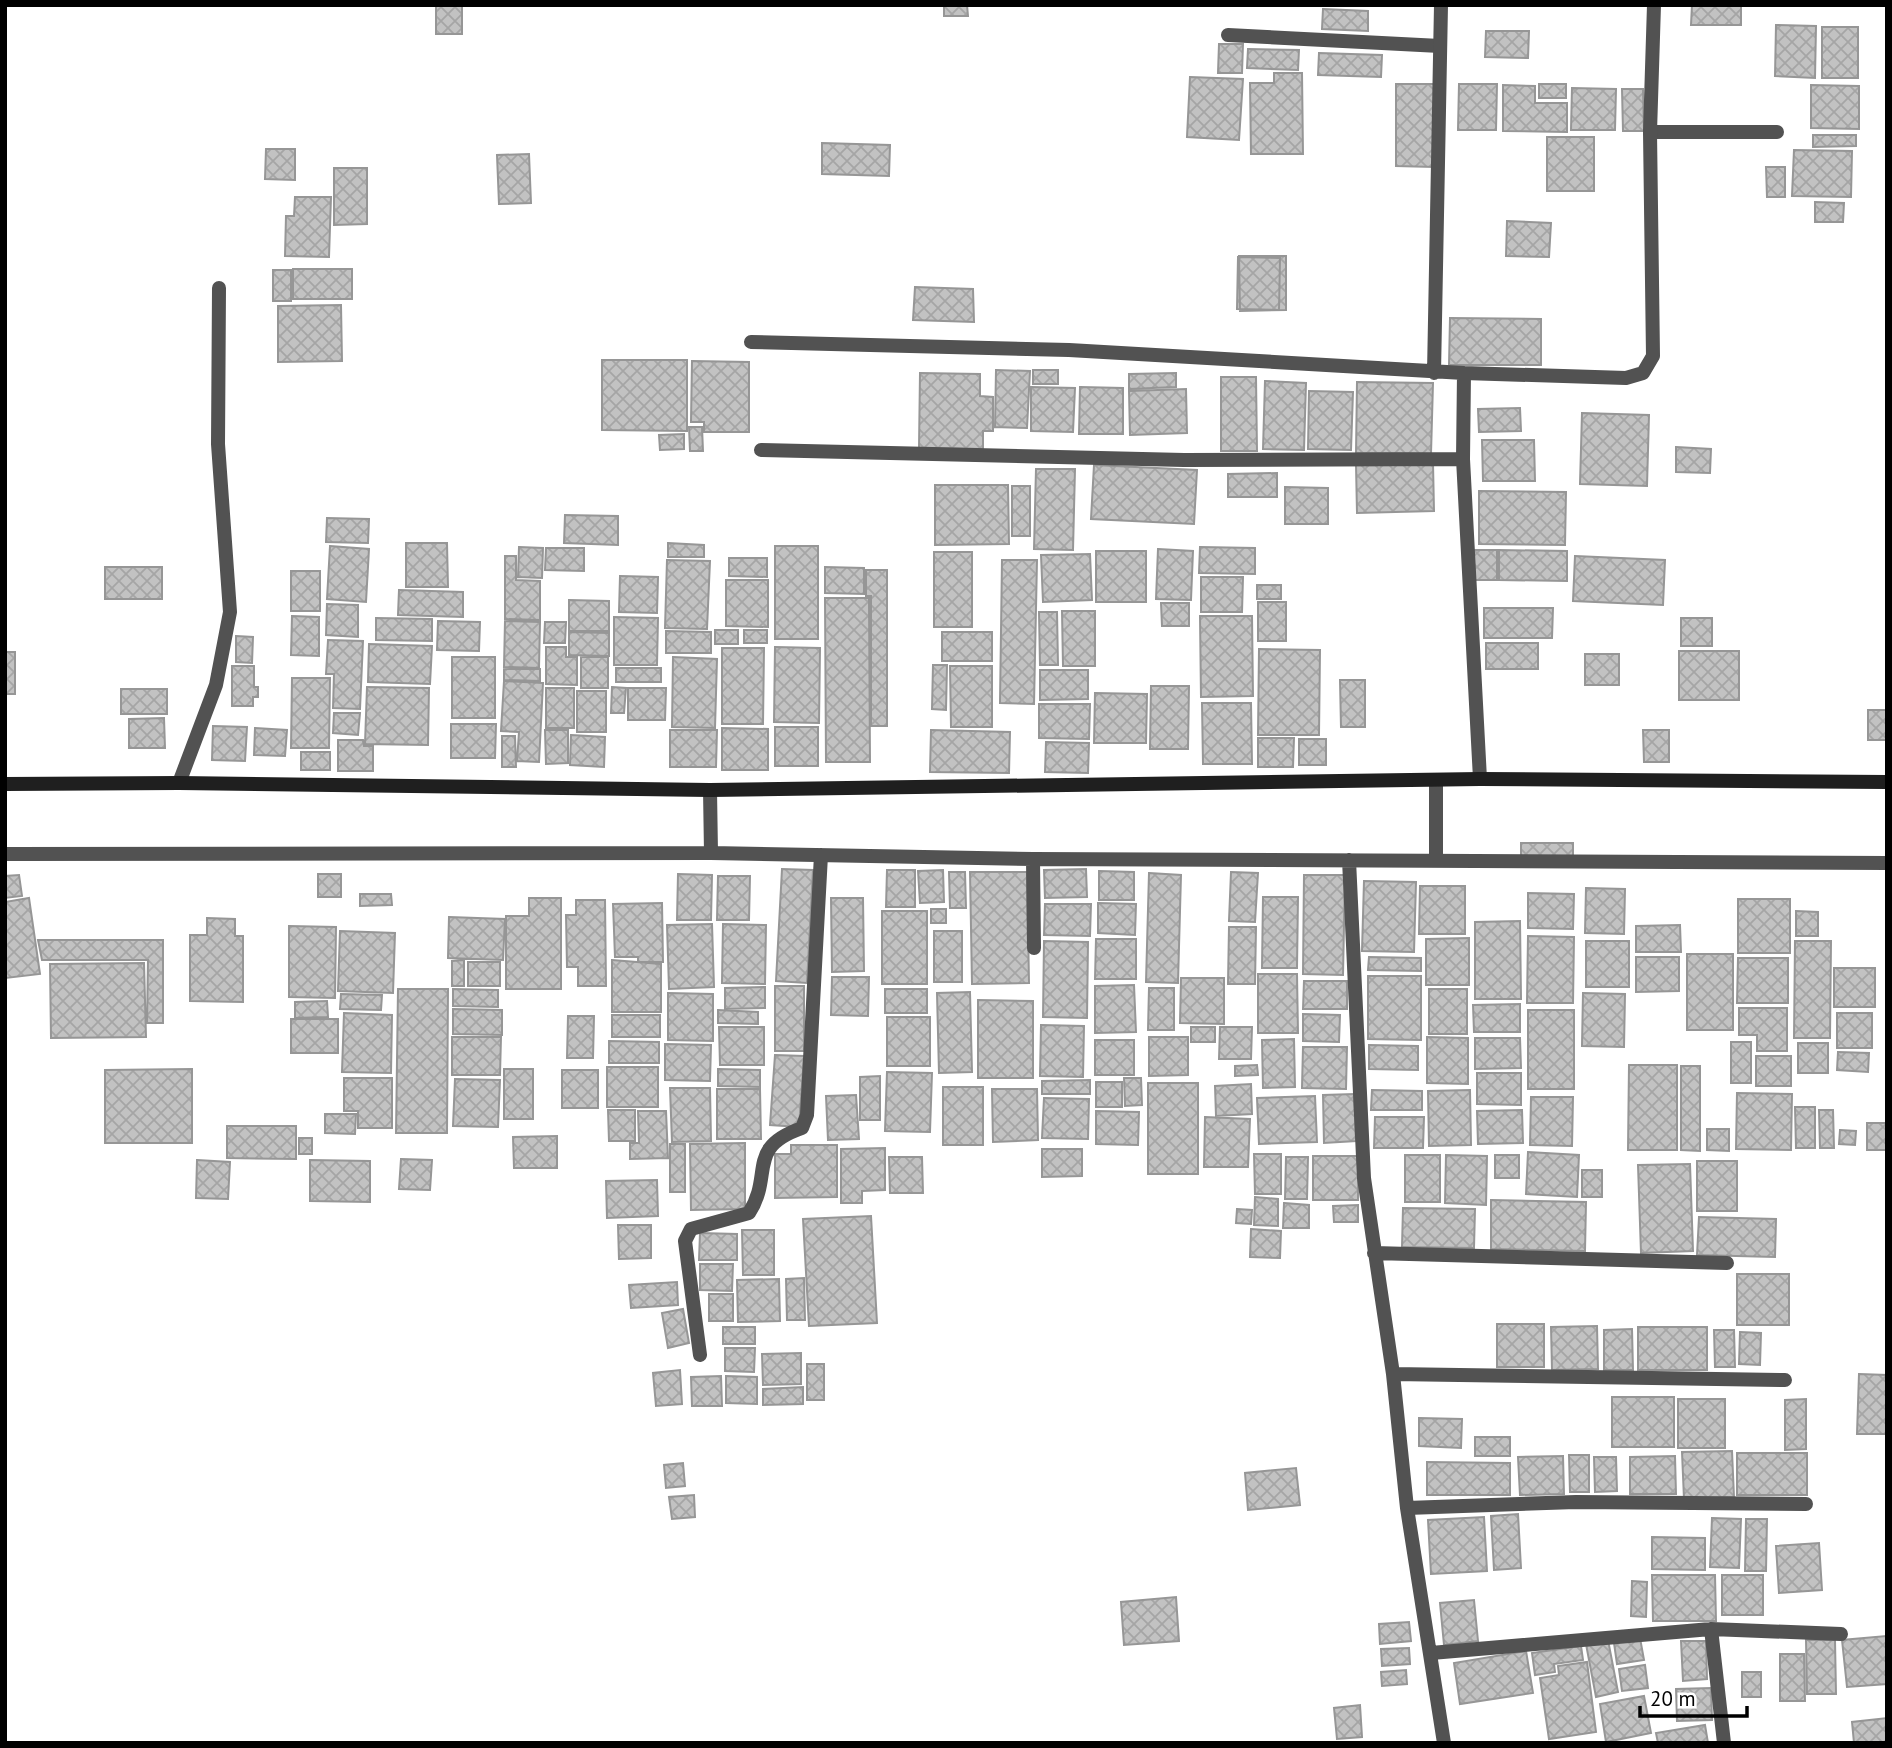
<svg xmlns="http://www.w3.org/2000/svg" width="1892" height="1748" viewBox="0 0 1892 1748" font-family="'PT Sans',sans-serif">
<style>
.building{fill:url(#building-cross-hatch);stroke:#969696;stroke-width:2}
.lines{fill:none;stroke-linecap:round;stroke-linejoin:round}
.lane{stroke:#525252;stroke-width:14}
.street{stroke:#525252;stroke-width:14}
.secondary{stroke:#1f1f1f;stroke-width:14}
</style>
<defs>
<pattern id="building-cross-hatch" width="8" height="8" patternUnits="userSpaceOnUse" patternTransform="scale(1.75)"><rect width="8" height="8" fill="#c2c2c2"/><path d="M0 0l8 8M0 8l8-8" fill="none" stroke="#a5a5a5"/></pattern>
</defs>
<rect width="100%" height="100%" fill="#fff"/>
<path class="building" d="M436,5H462V34H436Z
M944,5H967L968,16H944Z
M1692,5H1741V25H1691Z
M1323,9L1368,11V31L1322,29Z
M1776,25L1816,26L1815,78L1775,76Z
M1822,27H1858V78H1822Z
M1486,31H1529L1528,58L1485,57Z
M1219,44H1243L1242,73H1218Z
M1248,49L1299,50L1298,70L1247,68Z
M1319,53L1382,55L1381,77L1318,75Z
M1274,73H1302L1303,154H1251L1250,83H1274Z
M1190,77L1243,79L1239,140L1187,137Z
M1396,84H1435L1434,167L1396,166Z
M1459,84H1497L1496,130H1458Z
M1539,84H1566V98H1539Z
M1503,85L1535,86V103H1567V132L1503,131Z
M1811,85L1859,86V129L1811,128Z
M1572,88L1616,89L1615,130H1571Z
M1622,89H1643L1644,131H1623Z
M1813,135H1856V146L1813,147Z
M1547,137H1594V191H1547Z
M822,143L890,145L889,176L822,174Z
M266,149H295V180L265,179Z
M1794,150L1852,151L1851,197L1792,196Z
M529,154L531,203L499,204L497,155Z
M1766,167H1785V197H1767Z
M334,168H367V224L334,225Z
M295,197H331L329,257L285,256L286,216H294Z
M1815,202L1844,203L1843,222H1815Z
M1507,221L1551,223L1549,257L1506,256Z
M1239,256H1286V310L1240,311Z
M1238,257L1280,258L1279,310L1237,309Z
M293,269H352V299H293Z
M273,270H291V301H273Z
M915,287L973,289L974,322L913,320Z
M341,305L342,361L278,362V306Z
M1450,318L1541,319V365H1449Z
M602,360H687V431L602,430Z
M692,361L749,362V432H704V422H691Z
M996,370L1030,371L1027,428L995,427Z
M1033,370H1058V384H1033Z
M920,373L980,374V396L993,397V431H983V449L919,448Z
M1176,373V387L1129,389V374Z
M1221,377H1256L1257,451H1221Z
M1265,381L1306,383L1304,450L1263,449Z
M1357,382L1433,383L1431,454L1356,453Z
M1031,387L1075,388L1073,432L1031,431Z
M1080,387L1123,388V434H1079Z
M1186,389L1187,433L1130,435L1129,391Z
M1309,391L1353,392L1351,450L1308,449Z
M1520,408L1521,431L1479,432L1478,409Z
M1582,413L1649,415L1647,486L1580,484Z
M689,427H702L703,451H690Z
M684,434V449L660,450L659,435Z
M1482,440H1534L1535,481H1483Z
M1676,447L1711,449L1710,473L1676,472Z
M1433,463L1434,511L1357,513L1356,465Z
M1094,465L1197,470L1194,524L1091,519Z
M1036,469H1075L1073,550L1034,549Z
M1277,473V497H1228V474Z
M935,485H1008L1009,544L935,545Z
M1012,486H1030V536H1012Z
M1285,487L1328,488V524H1285Z
M1479,491L1566,492L1565,545L1479,544Z
M565,515L618,516V545L564,543Z
M327,518L369,519L368,543L326,542Z
M406,543H447L448,587H406Z
M668,543L704,545V557H668Z
M330,546L369,549L366,602L327,599Z
M775,546H818V639H775Z
M519,547L543,548L542,578L518,577Z
M1200,547L1255,548V574L1199,573Z
M546,548H584V571L545,570Z
M1158,549L1193,551L1191,600L1156,599Z
M1472,550H1497V580H1472Z
M1499,550L1567,551V581L1499,580Z
M1096,551H1146V602H1096Z
M934,552H972V627H934Z
M1090,554L1092,600L1043,602L1041,555Z
M505,556H516V580L540,581V620L505,619Z
M1575,556L1665,560L1663,605L1573,601Z
M729,558H767V577L729,576Z
M667,560L710,561L707,629L665,628Z
M1002,560H1037L1034,704L1000,703Z
M105,567H162V599H105Z
M825,567L864,568V594L825,593Z
M866,570H887V726H871V596H866Z
M291,571H320V611H291Z
M620,576L658,577L657,613L619,612Z
M1201,577H1243L1242,612H1201Z
M726,580H768V627L726,626Z
M1257,585H1281V599H1257Z
M399,590L463,592V617L398,615Z
M825,598H869L870,762H826Z
M569,600L609,601V631H569Z
M1258,602H1286V641H1258Z
M1161,603H1189V626H1162Z
M327,604L358,605V637L326,635Z
M1484,608H1553L1552,638H1484Z
M1062,611H1095V666H1063Z
M1039,612H1057L1058,665H1040Z
M292,616L319,617V656L291,655Z
M1200,616H1252L1253,696L1201,697Z
M614,617L658,618L657,665H614Z
M376,618L432,619V641L376,640Z
M1681,618H1712V646H1681Z
M438,621L480,622L479,651L437,650Z
M505,621L540,622L539,668L504,667Z
M545,622H566L565,643H544Z
M715,630H738V644H715Z
M744,630H767V643H744Z
M666,631L711,632V653H666Z
M569,632L609,633V656L569,655Z
M942,632H992V661H942Z
M236,636L253,637L252,663L236,662Z
M328,640L363,641L360,709L333,708L334,674H326Z
M1486,643H1538V669H1486Z
M369,644L432,646L430,684L368,682Z
M546,647H566V657H577V685L546,684Z
M775,647L820,648L819,723L774,722Z
M722,648H764L763,724H722Z
M1259,649L1320,650L1319,735H1258Z
M1679,651H1739V700H1679Z
M5,652H15V694H5Z
M1585,654H1619V685H1585Z
M452,657H495V718H452Z
M581,657H608V688H581Z
M673,657L717,659L715,728L672,727Z
M933,665H947L946,710L932,709Z
M232,666H254V687H258V697H253V706H232Z
M950,666H992V727H951Z
M616,668H661V682H616Z
M504,669H540V681L504,680Z
M1040,670H1088V699L1040,700Z
M292,678H330L329,748H291Z
M1340,680H1365V727H1341Z
M504,681L543,683L539,762L517,761L519,732L501,731Z
M1151,686H1189L1188,749H1150Z
M367,687L429,688L428,745L365,744Z
M612,687L626,688L624,713H611Z
M546,688H574V728H546Z
M628,688H666L665,720H628Z
M121,689H167V714H121Z
M577,691H606V732H577Z
M1095,693L1147,694L1146,743H1094Z
M1202,703H1251L1252,764H1203Z
M1039,704H1090L1089,739L1039,738Z
M1868,710H1887V740H1868Z
M334,713H360L358,735L333,733Z
M164,718L165,748H129V719Z
M451,724H496L495,758H451Z
M213,726L247,727L245,761L212,760Z
M775,727H818V766H775Z
M255,728L287,730L285,756L254,755Z
M722,728L768,729V770H722Z
M545,730H568V763L546,764Z
M670,730H717L716,767H670Z
M931,730L1010,732L1009,773L930,772Z
M1643,730H1669V762H1644Z
M571,735L605,737L604,767L570,765Z
M502,736H515L516,767H502Z
M1258,738H1294L1293,767H1258Z
M1299,739H1326V765H1299Z
M338,740H363L364,746H373V771H338Z
M1046,742L1089,743L1088,773L1045,772Z
M301,752H330V770H301Z
M1521,843H1573V857H1521Z
M782,869L813,870L807,983L776,981Z
M1086,869L1087,897L1045,898L1044,870Z
M887,870H915V907H886Z
M943,870L944,902L920,903L918,871Z
M1099,871L1134,872V900H1099Z
M949,872H965L966,908H950Z
M970,872H1027L1029,983L972,984Z
M1231,872L1258,873L1255,922L1229,921Z
M1149,873L1181,875L1178,983L1146,982Z
M318,874H341V897H318Z
M678,874L712,875L711,920H677Z
M19,875L22,896L5,898V876Z
M1304,875H1345L1343,975L1303,974Z
M718,876H750L749,920H717Z
M1364,881L1416,882L1414,952L1362,951Z
M1420,886H1465V934H1419Z
M1586,888L1625,889L1624,934L1585,933Z
M1528,893L1574,894L1573,929L1528,928Z
M360,894H391L392,905L360,906Z
M1263,897H1298L1297,968H1262Z
M29,898L40,974L6,978L5,902Z
M529,898H561V989H506V916H529Z
M831,898H863L864,971L832,972Z
M1738,899H1790V953H1738Z
M576,900H605L606,986H578V967H567L566,915H576Z
M662,903L663,962H638V957H615L613,904Z
M1098,903L1136,904L1135,935L1098,933Z
M1045,904H1091L1090,936L1044,935Z
M931,909H946V923H931Z
M882,911H927V984H882Z
M1796,911L1818,912V936H1796Z
M449,917L505,919L503,960L448,958Z
M207,918L235,919V936H243V1002L190,1001V935H207Z
M1520,921L1521,999H1475V922Z
M712,924L714,987L669,989L667,925Z
M723,924L766,925L765,984L722,983Z
M1680,925L1681,952H1636V926Z
M289,926L336,927L335,998L289,997Z
M1229,927H1256L1255,984H1228Z
M340,931L395,933L393,993L338,991Z
M934,931H962V982H934Z
M1528,936L1574,937L1573,1003H1527Z
M1469,938V985H1426V939Z
M1096,939H1136V979H1095Z
M38,940H163V1023H147L148,960H42Z
M1044,941L1088,942L1087,1018L1043,1017Z
M1586,941H1629V987H1586Z
M1795,941H1831L1830,1038H1794Z
M1687,954H1733V1030H1687Z
M1369,957L1421,958V971L1368,970Z
M1636,957H1679V991L1636,992Z
M1738,958H1788V1003H1737Z
M464,960V986H452V961Z
M612,960L661,964V1012H612Z
M468,962H500V986H468Z
M144,963L146,1037L51,1038L50,964Z
M1834,968H1875V1007H1834Z
M1258,974H1297L1298,1033H1258Z
M1368,976H1421V1040L1368,1039Z
M832,977H869L868,1016L831,1015Z
M1181,978H1224V1024L1180,1023Z
M1304,981H1347V1009H1303Z
M1134,985L1136,1032L1095,1033V986Z
M775,986H804V1051H775Z
M765,987V1008L725,1009V988Z
M1149,988H1174V1030H1148Z
M398,989H448L447,1133H396Z
M453,989L498,990V1007L453,1006Z
M885,989H927V1013H885Z
M1429,989H1467V1034H1429Z
M970,992L972,1072L939,1073L937,993Z
M668,993L713,994V1041L668,1040Z
M1583,993L1625,994L1624,1047L1582,1046Z
M341,994L382,995L381,1010L340,1009Z
M978,1000L1033,1001V1078H978Z
M327,1001L328,1017L295,1018V1002Z
M1520,1004V1032H1474L1473,1005Z
M1739,1008H1787V1051H1757V1035H1739Z
M453,1009L502,1010V1035L453,1034Z
M718,1010L758,1012V1024L718,1023Z
M1528,1010H1574V1089H1528Z
M344,1013L392,1015L391,1073L342,1072Z
M1837,1013H1872V1048H1837Z
M1303,1014L1340,1015L1339,1042L1303,1041Z
M612,1015H660V1037H612Z
M568,1016H594L593,1058H567Z
M887,1017H930V1066H887Z
M291,1019H338V1053H291Z
M1041,1025L1084,1026L1083,1077L1040,1076Z
M719,1027H764V1065H720Z
M1191,1027H1215V1042H1191Z
M1220,1027H1252L1251,1059H1219Z
M452,1037H501L500,1075H452Z
M1149,1037H1188V1075L1149,1076Z
M1427,1037L1468,1038V1084L1427,1083Z
M1475,1038H1520L1521,1068L1475,1069Z
M1294,1039L1295,1087L1263,1088L1262,1040Z
M1095,1040H1134V1075H1095Z
M609,1041L659,1042V1063H609Z
M1731,1042H1751V1083H1731Z
M1798,1043H1828V1073H1798Z
M665,1044L711,1045L710,1081L665,1080Z
M1369,1045L1418,1046V1070L1369,1069Z
M1303,1047H1347L1346,1089L1302,1088Z
M1838,1052L1869,1053L1868,1072L1837,1070Z
M775,1055L804,1056L799,1127L770,1125Z
M1756,1056H1791V1086H1756Z
M1257,1065L1258,1075L1235,1076V1066Z
M1629,1065H1677V1150H1628Z
M1681,1066H1700V1151L1681,1150Z
M607,1067H658V1107H607Z
M192,1069V1143H105V1070Z
M504,1069H533V1119H504Z
M718,1069L760,1070V1087L718,1086Z
M562,1070H598V1108H562Z
M887,1072L932,1073L930,1132L885,1131Z
M1477,1073H1521V1105L1477,1104Z
M880,1076V1120H860V1077Z
M344,1078H392V1128H358V1111H344Z
M1124,1078H1141L1142,1105L1125,1106Z
M455,1079L500,1080L498,1127L453,1126Z
M1090,1080V1094H1042V1081Z
M1096,1082H1122V1107H1096Z
M1148,1083H1198V1174H1148Z
M1251,1084L1252,1114L1216,1116L1215,1086Z
M943,1087H983V1145H943Z
M670,1088H710L711,1141L672,1142Z
M717,1089H760L761,1139H717Z
M992,1089H1037L1038,1140L993,1142Z
M1372,1090L1422,1091V1110H1371Z
M1470,1090L1471,1145L1429,1146L1428,1091Z
M1737,1093L1792,1094L1791,1150L1736,1149Z
M1354,1094L1356,1141L1324,1143L1323,1095Z
M856,1095L859,1139L828,1140L826,1096Z
M1315,1096L1317,1142L1259,1144L1257,1098Z
M1531,1097H1573L1572,1146L1530,1145Z
M1044,1098L1089,1099L1088,1139L1042,1138Z
M1795,1107H1815V1148H1796Z
M608,1110H635V1141H609Z
M1522,1110L1523,1143L1478,1144L1477,1111Z
M1819,1110H1833L1834,1148H1820Z
M638,1111H666L668,1158L630,1159V1143H639Z
M1096,1111L1139,1112L1138,1145L1096,1144Z
M325,1114H356L355,1134L325,1133Z
M1205,1117L1250,1119L1248,1167H1204Z
M1375,1117H1424L1423,1148H1374Z
M1867,1123H1887V1150H1867Z
M227,1126H296V1159L227,1158Z
M1707,1129H1729V1151L1707,1150Z
M1840,1130L1856,1131L1855,1145L1839,1144Z
M557,1136V1168H514L513,1137Z
M299,1138H312V1154H299Z
M745,1143V1209L691,1210L690,1144Z
M670,1144H685V1192H670Z
M791,1145H837V1197L775,1198V1154H791Z
M885,1148V1190L862,1191V1203H841V1149Z
M1042,1149H1082V1176L1042,1177Z
M1528,1152L1579,1155L1577,1197L1526,1194Z
M1254,1154H1281V1194H1255Z
M1405,1155H1440V1202H1405Z
M1446,1155L1487,1156L1486,1205L1445,1203Z
M1495,1155H1519V1178H1495Z
M1313,1156H1358V1200H1313Z
M889,1157H922L923,1193H890Z
M1286,1157H1308L1307,1199H1285Z
M401,1159L432,1160L430,1190L399,1189Z
M197,1160L230,1162L228,1199L196,1198Z
M310,1160L370,1161V1202L310,1201Z
M1697,1161H1737V1211H1697Z
M1690,1164L1693,1251L1641,1253L1638,1165Z
M1582,1170H1602V1197H1582Z
M657,1180L658,1216L607,1218L606,1181Z
M1255,1197L1278,1199V1226L1254,1225Z
M1491,1200L1586,1202L1585,1251L1491,1249Z
M1284,1203L1309,1205V1228H1283Z
M1358,1205V1222H1334L1333,1206Z
M1403,1208L1475,1209L1474,1248L1402,1247Z
M1237,1209L1252,1210L1251,1224L1236,1223Z
M871,1216L877,1323L809,1326L803,1219Z
M1699,1217L1776,1219L1775,1257L1697,1255Z
M618,1225H651V1258L619,1259Z
M1251,1229L1281,1231L1280,1258L1250,1257Z
M742,1230H774V1275H743Z
M700,1233L737,1234V1260H699Z
M700,1264H733L732,1291L700,1290Z
M1737,1274H1789V1325H1737Z
M804,1278L805,1320H787L786,1279Z
M779,1279L780,1321L738,1322L737,1280Z
M677,1282L678,1305L631,1308L629,1285Z
M709,1294H733V1321H709Z
M683,1309L689,1343L668,1348L662,1313Z
M1497,1324H1544V1367H1497Z
M1597,1326L1598,1369L1552,1370L1551,1327Z
M723,1327H755V1344H723Z
M1638,1327H1707V1370H1638Z
M1632,1329L1633,1370H1604V1330Z
M1714,1330H1734L1735,1367H1715Z
M1740,1332L1761,1333L1760,1365L1739,1364Z
M725,1348H755L754,1372L725,1371Z
M801,1353V1384L763,1385L762,1354Z
M807,1364H824V1400H807Z
M680,1370L682,1404L656,1406L653,1373Z
M1859,1374L1887,1375V1434H1857Z
M721,1376L722,1406H692L691,1377Z
M726,1376L757,1377V1404L726,1403Z
M803,1387V1404L763,1405V1389Z
M1612,1397H1674V1447H1612Z
M1678,1399H1725V1448H1678Z
M1806,1399V1449L1785,1450V1400Z
M1419,1418L1462,1419L1461,1448L1419,1446Z
M1475,1437H1510V1456H1475Z
M1732,1451L1734,1497L1684,1499L1682,1452Z
M1737,1453H1807V1495H1737Z
M1569,1455H1589V1492H1570Z
M1563,1456L1564,1494L1520,1495L1518,1457Z
M1675,1456L1676,1494H1630V1457Z
M1594,1457H1616L1617,1491L1595,1492Z
M1427,1462L1510,1463V1495H1427Z
M683,1463L685,1486L666,1488L664,1465Z
M1296,1468L1300,1505L1248,1510L1245,1473Z
M694,1495L695,1517L672,1519L669,1497Z
M1518,1514L1521,1568L1494,1570L1491,1516Z
M1484,1517L1487,1571L1431,1574L1428,1520Z
M1712,1518L1741,1519L1739,1568L1710,1567Z
M1746,1519H1767L1766,1571H1745Z
M1652,1537L1705,1538V1570L1652,1569Z
M1819,1543L1822,1590L1779,1593L1776,1546Z
M1652,1575H1715L1716,1621H1653Z
M1722,1575H1763V1615H1722Z
M1632,1581L1647,1582L1646,1617L1631,1616Z
M1176,1597L1179,1641L1124,1645L1121,1602Z
M1474,1600L1478,1641L1444,1645L1440,1603Z
M1409,1622L1411,1641L1380,1644L1379,1624Z
M1886,1636L1887,1684L1847,1687L1842,1640Z
M1640,1638L1644,1660L1617,1664L1614,1643Z
M1608,1640L1618,1692L1596,1697L1586,1644Z
M1806,1640H1835L1836,1694H1807Z
M1681,1641H1706L1707,1679L1683,1681Z
M1581,1646L1583,1660L1554,1664L1555,1672L1535,1675L1532,1653Z
M1409,1648L1410,1664L1382,1666L1381,1649Z
M1526,1651L1533,1693L1460,1704L1454,1663Z
M1780,1654H1804L1805,1701H1780Z
M1587,1662L1596,1732L1549,1739L1540,1678L1559,1675L1558,1666Z
M1645,1665L1648,1688L1622,1691L1619,1669Z
M1406,1670L1407,1684L1382,1686L1381,1672Z
M1742,1672H1761V1697H1742Z
M1711,1688L1712,1720L1677,1721L1676,1689Z
M1644,1696L1651,1733L1606,1742L1600,1704Z
M1360,1705L1362,1737L1337,1739L1334,1708Z
M1887,1718V1743H1854L1852,1722Z
M1705,1725L1708,1743H1658L1656,1733Z"/>
<g class="lines">
<path class="lane" d="M1228,35L1440,46
M1650,132H1777"/>
<path class="street" d="M751,342L1069,350L1464,373L1463,459L1480,779
M1434,373L1441,5
M1464,373L1626,378L1643,373L1653,356L1650,132L1654,5
M761,450L1184,460L1463,459
M1436,781V860
M179,783L216,685L230,612L218,444L219,288
M710,790L711,853
M5,854L711,853L1033,859L1887,863
M1033,859L1034,948
M1349,860L1364,1178L1393,1374L1407,1508L1444,1743
M1374,1253L1727,1263
M700,1355L685,1241L691,1229L749,1213C774,1174 745,1148 802,1128L807,1115L821,855
M1393,1374L1785,1380
M1407,1508L1576,1502L1806,1504
M1711,1629L1724,1743
M1431,1653L1711,1629L1841,1634"/>
<path class="secondary" d="M5,784L179,783L710,790L1480,779L1887,782"/>
</g>
<rect width="1892" height="1748" fill="none" stroke="#000000" stroke-width="14"/>
<path d="M1640 1706v10h107v-10" fill="none" stroke="#000000" stroke-width="3.5"/>
<text x="1650" y="1706" font-size="21" fill="#000000" stroke="#ffffff" stroke-width="5" paint-order="stroke">20 m</text>
</svg>
